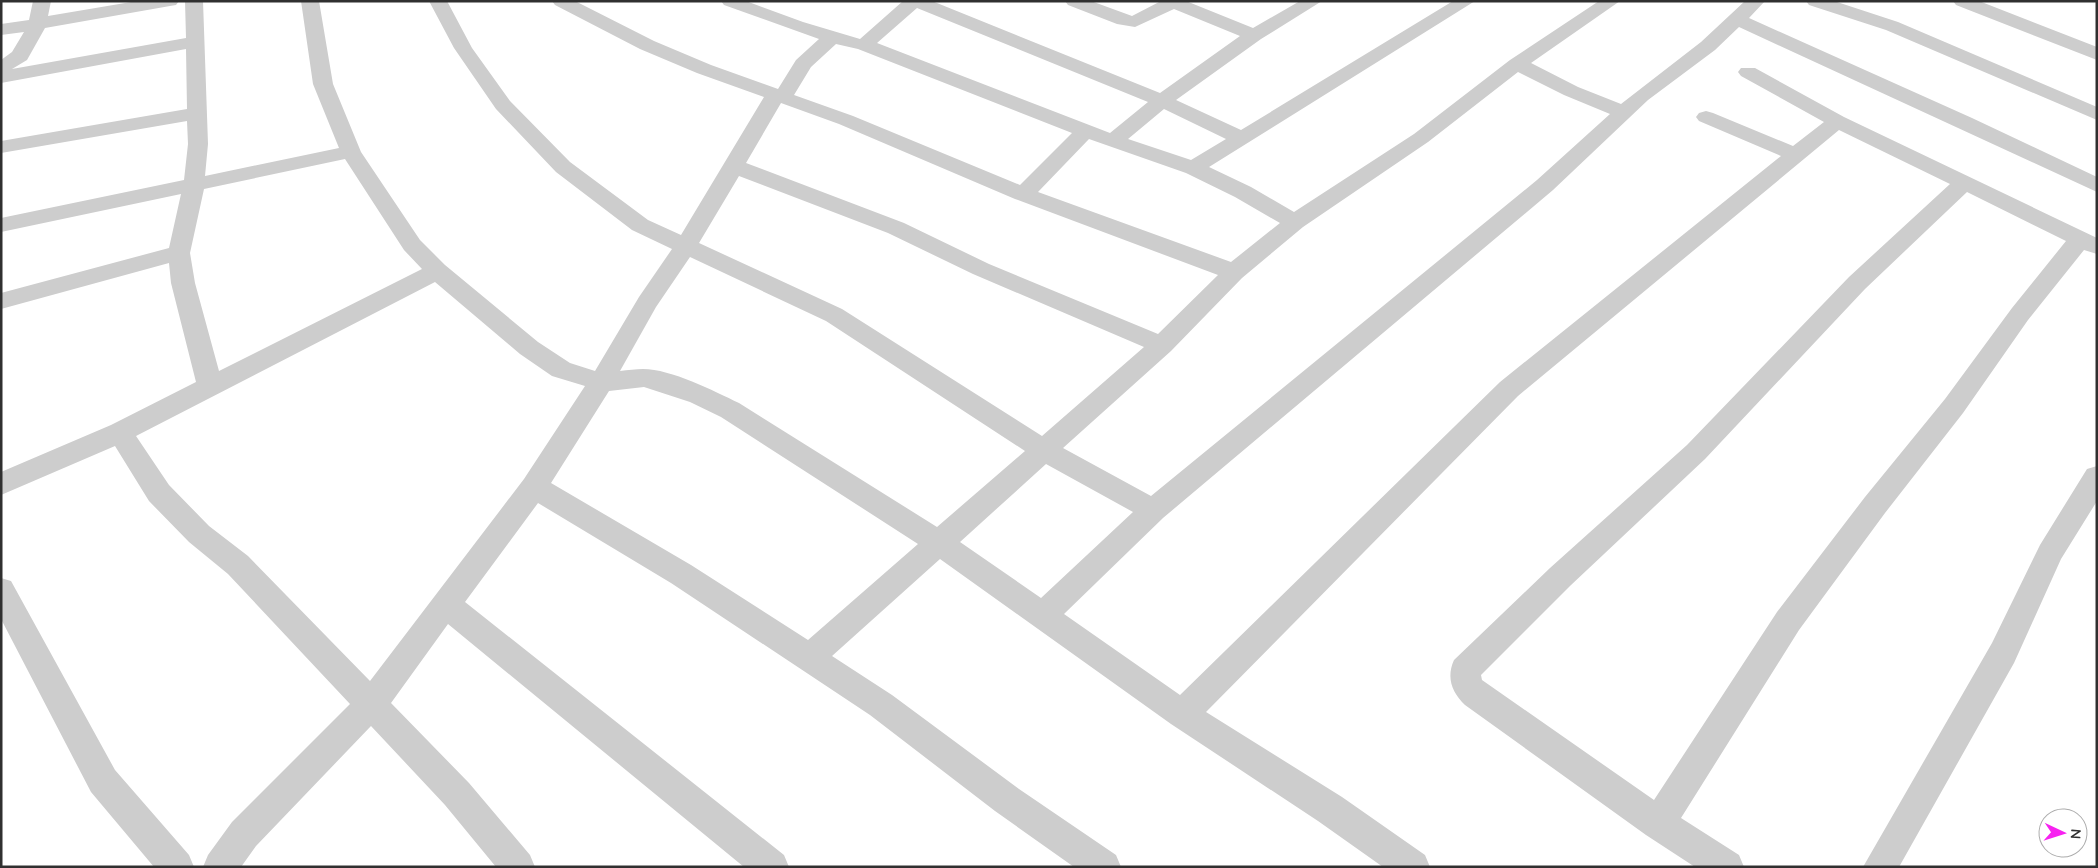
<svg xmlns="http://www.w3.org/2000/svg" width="2098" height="868" viewBox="0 0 2098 868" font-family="Quicksand,sans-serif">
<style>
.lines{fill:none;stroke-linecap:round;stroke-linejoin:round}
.minor{fill:#cdcdcd;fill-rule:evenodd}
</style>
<rect width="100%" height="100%" fill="#fff"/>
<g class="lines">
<path class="minor" d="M33,1H51L48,16L137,1H179L176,5L170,6L45,28L27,60L12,69L186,38L185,1H203L208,144L205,176L339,148L313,84L301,1H319L333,84L361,152L420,240L445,265L538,342L570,363L595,371L639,297L672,249L632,230L556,172L496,109L454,48L429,1H447L472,48L510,101L570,162L648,220L681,235L764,97L697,73L640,49L555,5L552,1H575L654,41L711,65L778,89L796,60L819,39L724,5L721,1H746L803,22L860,39L903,1H932L1160,93L1240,36L1174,9L1135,27L1117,24L1068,5L1065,1H1091L1132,16L1161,1H1186L1253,28L1300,1H1322L1261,39L1176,100L1241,130L1453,1H1475L1209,167L1251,187L1294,212L1414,134L1510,60L1599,1H1620L1531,63L1578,87L1621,104L1701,42L1745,1H1765L1749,18L1972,118L2097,177V192L1739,27L1715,50L1648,100L1553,190L1163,518L1064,614L1180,695L1500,382L1781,156L1699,121L1696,117L1699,113L1706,111L1713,113L1793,146L1824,122L1741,76L1738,72L1741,68H1755L1844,117L2097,238V254L2084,250L2028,320L1963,413L1885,513L1799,630L1681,818L1739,855L1744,867H1695L1646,835L1465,705C1452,692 1446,678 1454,660L1550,568L1687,445L1849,277L1950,184L1839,130L1518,396L1206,712L1342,797L1425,855L1430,867H1383L1318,821L1171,724L940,559L832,656L892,695L1019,789L1116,855L1121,867H1074L995,811L870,715L671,583L538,503L465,602L784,855L789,867H744L448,624L391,703L469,783L530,855L535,867H496L445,805L371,726L256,846L241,867H203L208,855L232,822L350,704L228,574L189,542L149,501L115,446L1,495V472L111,425L196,382L171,283L169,263L1,309V293L169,248L181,194L1,232V218L184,180L188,144L187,121L1,153V141L187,109L186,49L1,83V60L12,52L24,32L1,35V24L29,20ZM917,8L1148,102L1110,133L877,43ZM836,44L858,49L1072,133L1020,185L853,116L794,95L811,67ZM1518,72L1564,95L1610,114L1537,180L1151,496L1063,448L1171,351L1242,278L1303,227L1428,142ZM781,103L839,124L1015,199L1218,275L1158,334L989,264L904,223L746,163ZM1164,109L1226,139L1191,160L1128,139ZM1089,139L1186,173L1235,197L1280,223L1231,262L1038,192ZM345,159L404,250L422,269L219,371L195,283L190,253L204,189ZM739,176L888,233L973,274L1144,347L1042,436L842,309L699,243ZM1967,192L2066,241L2012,308L1945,399L1865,497L1777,612L1654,800L1482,680L1481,675L1570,586L1705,459L1865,289ZM690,257L826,321L1025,451L937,527L739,403C714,391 671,369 643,369C636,369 628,370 620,371L656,307ZM435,282L520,354L552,376L585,386L524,479L370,681L248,556L209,526L169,485L136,436ZM644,387L690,402L721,417L918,544L808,640L691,565L551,483L609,391ZM1046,464L1133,512L1041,598L960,542Z
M1806,1H1834L1898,22L2097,107V120L1886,30L1809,5Z
M1953,1H1979L2097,47V60L1956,5Z
M2097,466V501L2061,559L2014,663L1899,867H1863L1992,643L2040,545L2087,469Z
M1,578L11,581L115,770L189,855L194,867H154L91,792L1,619Z"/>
</g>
<rect width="2098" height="868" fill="none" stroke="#303030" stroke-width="5"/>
<g transform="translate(2063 833) rotate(94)"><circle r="24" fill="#ffffff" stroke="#acacac"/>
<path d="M0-4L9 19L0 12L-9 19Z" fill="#f722f0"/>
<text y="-8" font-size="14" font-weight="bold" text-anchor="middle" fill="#303030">N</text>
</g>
</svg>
